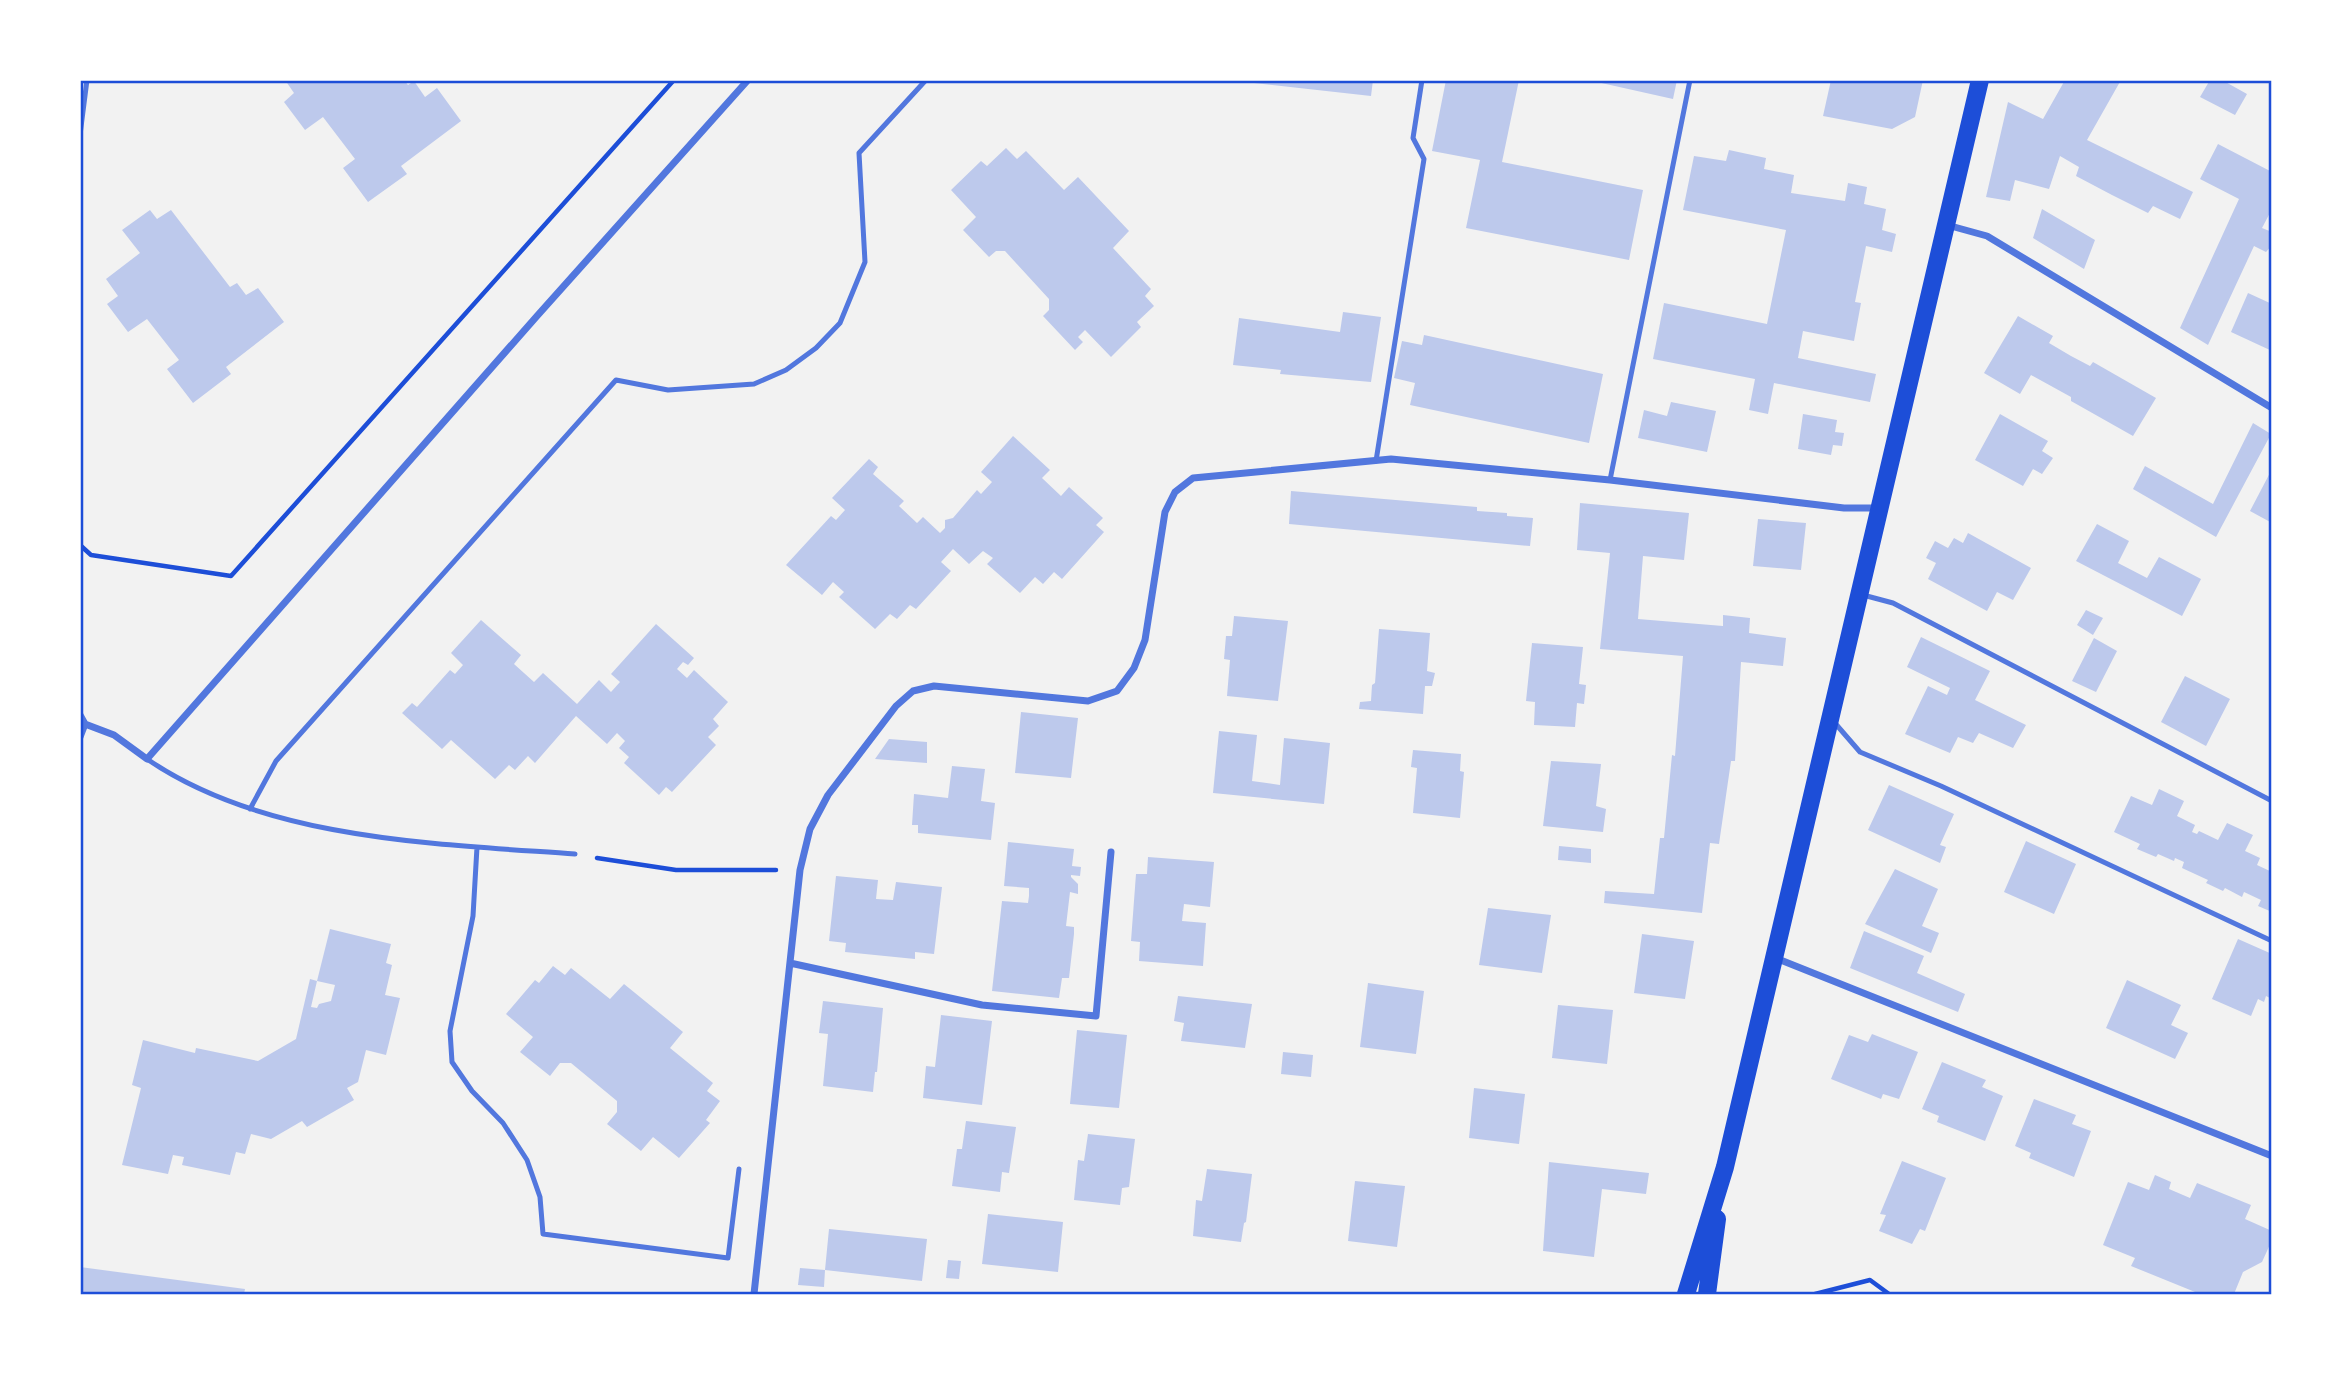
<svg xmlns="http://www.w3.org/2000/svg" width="2352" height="1375" viewBox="0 0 2352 1375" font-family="Poppins,sans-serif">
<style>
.building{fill:#bdc9ec;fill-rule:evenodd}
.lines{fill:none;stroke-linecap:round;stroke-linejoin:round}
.path{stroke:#1d4ed8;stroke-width:4.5}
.service{stroke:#5277de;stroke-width:5}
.minor{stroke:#5277de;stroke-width:7}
.primary{stroke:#1d4ed8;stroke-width:18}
.neatline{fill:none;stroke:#1d4ed8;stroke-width:2.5}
</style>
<rect width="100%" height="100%" fill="#f2f2f2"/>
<path class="building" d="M285,80H404L408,85L414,81L425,97L437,88L461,121L401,166L407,174L368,202L343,168L355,159L323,117L305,130L284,102L294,93Z
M1255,80H1373L1371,96L1254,83Z
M1446,80H1519L1502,162L1643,190L1629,260L1466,228L1480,160L1432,151Z
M1588,80H1677L1673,99Z
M1831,80H1923L1915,117L1892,129L1823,116Z
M2065,80H2121L2087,140L2193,192L2180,219L2153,206L2148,213L2112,195L2076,176L2079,167L2060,156L2049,189L2015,180L2010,201L1986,197L2008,102L2043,119Z
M2210,80H2222L2247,94L2235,115L2200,97Z
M2218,144L2272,172V209L2262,228L2272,232V245L2266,252L2254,246L2208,345L2180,328L2239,199L2200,179Z
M1006,148L1017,159L1026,151L1064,190L1078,177L1129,231L1113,248L1151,289L1145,296L1154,306L1137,322L1141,327L1111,357L1085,330L1078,337L1083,342L1075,350L1043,316L1049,310V299L1005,251H996L989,257L963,230L976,217L951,190L981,161L987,166Z
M1729,150L1766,158L1764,169L1794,175L1791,193L1845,201L1848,183L1867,187L1864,204L1886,209L1882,230L1896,234L1892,252L1866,246L1855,302L1861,303L1854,341L1803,331L1798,358L1876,374L1870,402L1774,383L1768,414L1749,410L1755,379L1653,359L1664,303L1767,324L1786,230L1683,210L1694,156L1726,161Z
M2042,209L2095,240L2084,269L2033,238Z
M150,210L157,219L171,210L230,287L237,283L246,295L258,288L284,322L226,367L231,374L193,403L167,369L179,360L147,319L128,332L107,304L118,296L106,279L140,253L122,230Z
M2248,293L2272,304V351L2231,332Z
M1343,312L1381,317L1371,382L1280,374L1281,370L1233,365L1239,318L1340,332Z
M2018,316L2053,336L2049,343L2071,356L2090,366L2093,362L2156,398L2133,436L2071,401V397L2031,375L2020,394L1984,373Z
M1424,335L1603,374L1589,443L1410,405L1415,383L1394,378L1402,341L1422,345Z
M1671,402L1716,411L1707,452L1638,438L1644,410L1667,416Z
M1803,414L1837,420L1835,432L1844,433L1842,446L1833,445L1831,455L1798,449Z
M2000,414L2048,441L2042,451L2053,458L2042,474L2033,469L2023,486L1975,460Z
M2253,423L2271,434L2216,537L2133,489L2145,466L2213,504Z
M1013,436L1050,470L1042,478L1061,496L1069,487L1103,518L1096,525L1104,532L1062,579L1054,572L1043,584L1035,577L1020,593L987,564L993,558L983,551L969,564L953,549L941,562L951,571L916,609L910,605L897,619L890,614L875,629L839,597L844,592L833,582L822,595L786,565L831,516L836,520L845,510L832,498L869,459L878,467L873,474L904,501L899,506L917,523L923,517L940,533L945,528V520L953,518L977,490L981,494L992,482L981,472Z
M2272,469V523L2250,511Z
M1291,491L1477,507V511L1507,513V516L1533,518L1530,546L1289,524Z
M1580,503L1689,513L1684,560L1643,556L1638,619L1723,626V615L1750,618L1749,633L1786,638L1783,666L1741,662L1735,761H1731L1719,844L1710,843L1702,913L1604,903L1605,891L1654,894L1660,838H1664L1672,755L1675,756L1683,656L1600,649L1610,553L1577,550Z
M1758,519L1806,523L1801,570L1753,566Z
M2097,524L2129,541L2118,563L2147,578L2159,557L2201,579L2182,616L2076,561Z
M1968,533L2031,568L2013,600L1997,592L1987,611L1928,579L1936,563L1926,558L1935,541L1948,548L1954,538L1963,543Z
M2086,610L2103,618L2093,635L2077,625Z
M1234,616L1288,621L1278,701L1227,696L1230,660L1224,659L1226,636H1232Z
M481,620L521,655L514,664L534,682L543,673L577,704L599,680L611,692L620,682L611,674L656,624L694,658L688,665L683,662L677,669L687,678L694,670L728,702L713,719L719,726L708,737L716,745L672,792L666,787L659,795L624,763L629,757L619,748L625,741L617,733L607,744L576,716L535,763L528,756L515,770L509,765L495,779L451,740L442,749L402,713L412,703L417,707L450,670L455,674L463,665L451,653Z
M1379,629L1430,633L1427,671L1435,673L1432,686H1425L1423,714L1359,709L1360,702L1371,701L1372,685L1375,683Z
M1921,637L1990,671L1975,700L2026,725L2013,748L1979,733L1973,743L1958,737L1950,753L1905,734L1928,686L1947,695L1950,688L1907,667Z
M2094,638L2117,651L2096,692L2072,681Z
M1532,643L1583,647L1579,684L1586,685L1584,704L1577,703L1575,727L1534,725L1535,702L1526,701Z
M2185,676L2230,699L2206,746L2161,722Z
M1021,712L1078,718L1071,778L1015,773Z
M1219,731L1257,735L1252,781L1280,785L1284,738L1330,743L1324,804L1213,793Z
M889,739L927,742V763L875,759Z
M1413,750L1461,754L1460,771L1464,772L1460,818L1413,813L1417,768L1411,767Z
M1551,761L1601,764L1596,806L1606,809L1603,832L1543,826Z
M952,766L985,769L981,801L995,803L991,840L918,833V825H912L914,794L948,798Z
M1889,785L1954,814L1940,845L1946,847L1940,863L1868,830Z
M2159,789L2184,801L2177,816L2195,825L2192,832L2197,834L2199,831L2218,840L2227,823L2253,835L2245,851L2260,858L2257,865L2272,872V912L2258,906L2261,900L2244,892L2242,897L2225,888L2223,891L2206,883L2208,880L2182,868L2184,862L2175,858L2174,861L2158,854L2156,857L2137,849L2140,844L2114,832L2131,796L2152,805Z
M2026,841L2076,864L2054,914L2004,892Z
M1008,842L1074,849L1072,866L1081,867L1080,876L1071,875V877L1078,884V894L1070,892L1066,926L1074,927V934L1069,978H1062L1059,998L992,991L1002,901L1028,903L1029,896V888L1004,886Z
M1559,846L1591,849V863L1558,860Z
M1148,857L1214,862L1210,907L1184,904L1182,921L1206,923L1203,966L1139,961L1140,942L1131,941L1136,874H1147Z
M1895,869L1938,889L1922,926L1939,933L1931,953L1865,924Z
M836,876L878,880L876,899L893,900L896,882L942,887L934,954L915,952V959L845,952L846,943L829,941Z
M1488,908L1551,915L1542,973L1479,965Z
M330,929L391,944L386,963L392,965L385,995L400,998L386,1055L366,1050L358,1082L347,1088L354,1100L307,1127L302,1121L271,1139L251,1134L245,1154L236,1152L230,1175L182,1165L184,1157L173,1155L168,1174L122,1165L141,1088L132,1085L143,1040L195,1053L196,1048L258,1061L296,1039L310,979L317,981ZM317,981L335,985L331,1001L319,1004L317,1008L311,1007Z
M1864,931L1924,956L1917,973L1965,994L1958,1012L1850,968Z
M1642,934L1694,941L1685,999L1634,993Z
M2238,939L2272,954V994L2270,998L2266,996L2264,1002L2258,999L2251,1016L2212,999Z
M553,966L565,975L571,968L610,999L624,984L683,1032L670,1048L713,1083L707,1091L720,1101L706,1120L710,1123L679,1158L653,1137L641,1151L607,1124L617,1112V1101L571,1063H560L550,1076L520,1052L533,1037L506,1014L535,980L539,983Z
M2127,980L2181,1005L2171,1025L2188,1033L2175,1059L2106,1028Z
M1368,983L1424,991L1416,1054L1360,1047Z
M1178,996L1252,1004L1245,1048L1181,1041L1184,1023L1174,1021Z
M823,1001L883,1008L877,1072H875L873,1092L823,1086L828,1034L819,1033Z
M1558,1005L1613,1010L1607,1064L1552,1058Z
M941,1015L992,1021L982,1105L923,1098L926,1066L935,1067Z
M1077,1030L1127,1035L1119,1108L1070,1104Z
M1872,1034L1918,1052L1899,1099L1883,1094L1881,1099L1831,1079L1849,1035L1868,1042Z
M1283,1052L1313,1055L1311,1077L1281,1074Z
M1942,1062L1986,1080L1982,1087L2003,1096L1985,1141L1937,1122L1939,1116L1922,1109Z
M1474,1088L1525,1094L1519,1144L1469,1138Z
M2034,1099L2076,1115L2072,1124L2091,1131L2074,1177L2029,1158L2031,1153L2015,1146Z
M966,1121L1016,1127L1009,1173L1002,1172L1000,1192L952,1186L957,1149H962Z
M1088,1134L1135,1139L1129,1187L1122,1188L1120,1205L1074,1200L1078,1160L1084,1161Z
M1902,1161L1946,1178L1925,1231L1920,1229L1912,1244L1879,1231L1886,1215L1880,1214Z
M1549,1162L1649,1173L1646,1194L1602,1189L1594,1257L1543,1251Z
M1207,1169L1252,1174L1246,1222L1244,1223L1241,1242L1193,1236L1196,1200L1202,1201Z
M2155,1175L2171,1182L2169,1189L2190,1198L2197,1183L2251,1205L2245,1219L2272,1231V1240L2262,1262L2243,1272L2234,1294H2200L2131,1266L2135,1258L2103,1245L2128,1182L2149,1190Z
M1355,1181L1405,1186L1397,1247L1348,1241Z
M988,1214L1063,1222L1058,1272L982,1264Z
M829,1229L927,1239L922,1281L825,1270Z
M948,1260L961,1261L959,1279L946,1278Z
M80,1267L245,1289L244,1294H80Z
M800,1268L825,1270L824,1287L798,1285Z"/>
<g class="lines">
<path class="path" d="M80,545L91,555L231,576L674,80
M597,858L676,870H776
M1815,1294L1870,1280L1889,1294"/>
<path class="service" d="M80,135L87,80
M1376,461L1424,159L1413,138L1422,80
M1610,480L1690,80
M1863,595L1893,603L2272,801
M1834,722L1860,752L1941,786L2272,941
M147,759C265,840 436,844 575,854
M250,809L276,761L616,380L668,390L754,384L786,370L816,348L840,323L865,262L859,153L926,80
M477,847L473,916L450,1031L452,1062L472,1091L503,1123L527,1160L540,1197L543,1234L728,1258L739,1169"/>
<path class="minor" d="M1947,225L1987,236L2272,408
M80,715L85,724L114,735L147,759L537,316L748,80
M80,737L85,724
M1773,957L2272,1156
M790,963L982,1005L1096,1016L1111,852
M754,1294L800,870L810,829L828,795L896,706L913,691L934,686L1088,701L1117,691L1134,668L1145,640L1165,512L1175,492L1193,478L1391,459L1610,480L1844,508H1878"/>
<path class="primary" d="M1686,1294L1725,1167L1980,80
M1707,1294L1717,1219"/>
</g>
<rect width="2352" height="1375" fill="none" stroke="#ffffff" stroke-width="164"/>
<rect x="82" y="82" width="2188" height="1211" class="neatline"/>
</svg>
